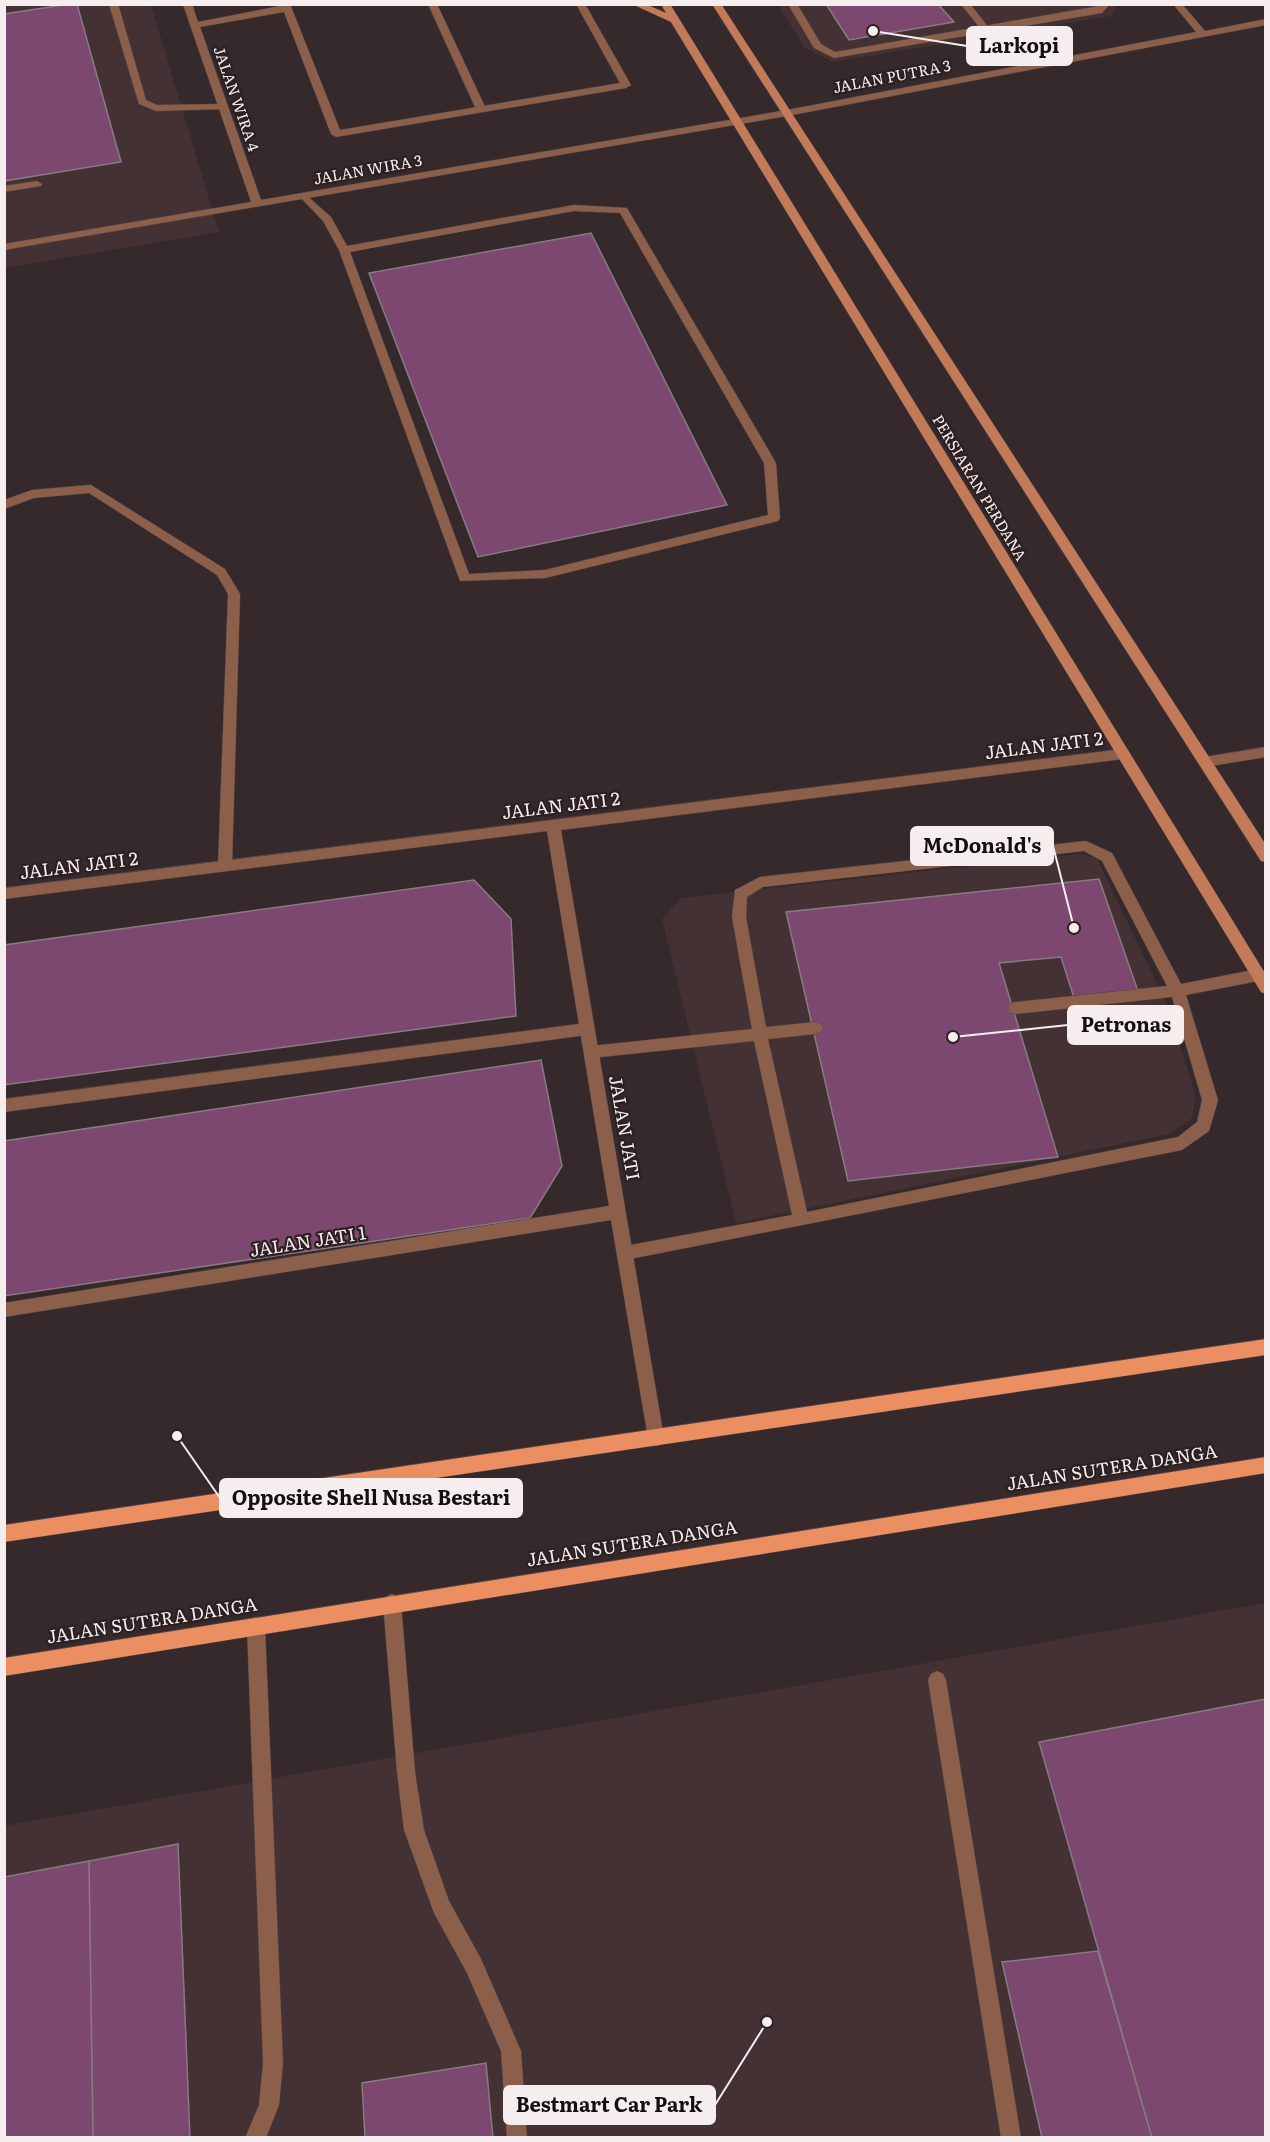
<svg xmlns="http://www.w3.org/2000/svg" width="1270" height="2142" viewBox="0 0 1270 2142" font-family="Literata,serif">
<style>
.built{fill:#443133}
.building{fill:#7c486f;stroke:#877b83;stroke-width:1.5}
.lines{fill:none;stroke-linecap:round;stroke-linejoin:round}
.lane-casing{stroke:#514446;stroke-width:1}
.street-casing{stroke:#514446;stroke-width:1}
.secondary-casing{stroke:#514446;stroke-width:1}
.primary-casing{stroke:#514446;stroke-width:1}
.lane{fill:#8c5f4a;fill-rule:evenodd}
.street{fill:#8c5f4a;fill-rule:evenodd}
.secondary{fill:#c27a58;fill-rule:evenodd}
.primary{fill:#eb8e62;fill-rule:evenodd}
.labels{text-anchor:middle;stroke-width:4.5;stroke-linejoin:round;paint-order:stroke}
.far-street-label{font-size:15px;fill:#f6edee;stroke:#2c2021}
.street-label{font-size:18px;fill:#f6edee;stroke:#2c2021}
.leader{fill:none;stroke:#f6edee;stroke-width:2}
.callout-dot{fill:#f6edee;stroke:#2c2021;stroke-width:2}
.callout{fill:#f6edee;stroke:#f6edee;stroke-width:2}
.callout-label{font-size:20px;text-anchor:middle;font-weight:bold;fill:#111}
</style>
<rect width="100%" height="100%" fill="#36292b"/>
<path class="built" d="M5,5H151L219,232L5,268Z
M778,5H1118L1111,16L833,62L804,47Z
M1079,854L1097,858L1167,1005L1196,1096L1192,1118L1169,1134L736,1223L662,919L681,898Z
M1265,1603V2137H5L4,1826Z"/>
<path class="building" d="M70,4H77L121,162L4,181V14Z
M826,4H938L954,22L849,40Z
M591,233L727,505L478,557L369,273Z
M1099,879L1139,994L1075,1001L1061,957L999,963L1058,1157L848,1181L786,912Z
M474,880L511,919L516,1016L4,1085V945Z
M541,1060L562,1166L530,1218L4,1296V1141Z
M1266,1699V2138H1152L1039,1742Z
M178,1844L190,2138H93L89,1861Z
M89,1861L93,2138H4V1877Z
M1098,1951L1152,2138H1042L1002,1962Z
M486,2063L493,2138H365L362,2083Z"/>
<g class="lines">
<g class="lane-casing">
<path id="lane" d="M109,4H118L146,100L157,105L223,104L226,105V109L156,111L139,104Z
M428,4H437L486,109L484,111L476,109Z
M961,4H970L989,28V32H983Z
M37,181L42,184L41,186L4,192V186Z
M304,193L331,217L347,246L574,205L627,208L776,463L780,518L778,521L545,578L460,581L339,250L323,221L299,196ZM574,211L620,213L764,463L768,515L545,570L469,574L350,252Z
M91,485L225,569L240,594L232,866L230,870H220L218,866L228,594L217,575L89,493L34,498L4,509V500L32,490Z
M1086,841L1112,853L1181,984L1258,969L1263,971L1265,975L1263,979L1258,981L1186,995L1218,1100L1209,1131L1182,1150L625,1260L619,1258L617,1253L619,1248L625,1246L792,1215L754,1041L591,1058L586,1056L584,1052L586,1048L591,1046L752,1029L732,917L735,890L760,877ZM1084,851L1102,861L1167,986L1015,1002L1010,1004L1008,1008L1010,1012L1015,1014L1172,997L1202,1100L1197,1122L1178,1137L807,1212L768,1039L816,1034L821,1032L823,1028L821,1024L816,1022L766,1027L746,917L747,897L763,887Z
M587,1023L592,1025L594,1029L592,1033L587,1035L4,1112V1099Z
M392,1594L398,1597L401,1603L415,1772L424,1830L449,1901L481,1959L521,2051L527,2138H507L501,2051L467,1973L434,1913L404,1830L397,1772L383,1603L386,1597Z
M256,1617L262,1620L265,1626L283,2063L279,2105L266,2138H245L259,2105L263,2063L247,1626L250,1620Z
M937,1671L943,1674L946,1680L1021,2138H1001L928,1680L931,1674Z"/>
</g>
<g class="street-casing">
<path id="street" d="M183,4H192L198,22L290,4L340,130L620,83L576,4H585L631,85L626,88L336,137L331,134L284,12L200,27L261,200L787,110L1196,32L1173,4H1182L1205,31L1266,19V25L787,116L4,250V244L251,202Z
M788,4H797L821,44L835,52L1110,4L1102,13L834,58L814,48Z
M1266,747V757L1205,767L1198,762L1205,757Z
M1123,749L1130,754L1123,759L561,830L664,1438L662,1444L656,1446L650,1444L648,1438L611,1220L4,1317V1303L609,1206L547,831L4,899V888Z"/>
</g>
<g class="secondary-casing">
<path id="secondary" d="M632,4H645L666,13L661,4H670L1266,975V994L1261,992L671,22Z
M712,4H721L1266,845V862L1261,861Z"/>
</g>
<g class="primary-casing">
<path id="primary" d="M1266,1339V1355L4,1542V1525Z
M1266,1457V1473L4,1676V1658Z"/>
</g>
<use href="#lane" class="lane"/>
<use href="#street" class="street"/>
<use href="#secondary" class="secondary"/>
<use href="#primary" class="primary"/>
</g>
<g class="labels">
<g class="far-street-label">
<text transform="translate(892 77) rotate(-11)" y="5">JALAN PUTRA 3</text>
<text transform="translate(236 99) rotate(71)" y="5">JALAN WIRA 4</text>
<text transform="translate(368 170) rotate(-10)" y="5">JALAN WIRA 3</text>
<text transform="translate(979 488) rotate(59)" y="5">PERSIARAN PERDANA</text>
</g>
<g class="street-label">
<text transform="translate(1044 746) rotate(-7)" y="6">JALAN JATI 2</text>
<text transform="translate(561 806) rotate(-7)" y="6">JALAN JATI 2</text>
<text transform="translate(79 866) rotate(-7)" y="6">JALAN JATI 2</text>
<text transform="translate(624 1128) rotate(80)" y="6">JALAN JATI</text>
<text transform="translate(308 1242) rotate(-9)" y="6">JALAN JATI 1</text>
<text transform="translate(1112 1468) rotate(-9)" y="6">JALAN SUTERA DANGA</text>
<text transform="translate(632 1544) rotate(-9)" y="6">JALAN SUTERA DANGA</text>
<text transform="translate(152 1621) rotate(-9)" y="6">JALAN SUTERA DANGA</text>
</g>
</g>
<path class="leader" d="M873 31L967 46M1074 928L1053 846M953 1037L1068 1025M177 1436L220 1498M767 2022L715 2105"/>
<g class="callout-dot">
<circle cx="873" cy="31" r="6"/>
<circle cx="1074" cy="928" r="6"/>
<circle cx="953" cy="1037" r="6"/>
<circle cx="177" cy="1436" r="6"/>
<circle cx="767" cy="2022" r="6"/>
</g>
<g class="callout">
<rect x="967" y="27" width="105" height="38" rx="6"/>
<rect x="911" y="827" width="142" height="38" rx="6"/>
<rect x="1068" y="1006" width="115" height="38" rx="6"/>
<rect x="220" y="1479" width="302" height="38" rx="6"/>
<rect x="504" y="2086" width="211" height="38" rx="6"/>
</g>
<g class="callout-label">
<text x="1019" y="53">Larkopi</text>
<text x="982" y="853">McDonald's</text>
<text x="1126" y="1032">Petronas</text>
<text x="371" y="1505">Opposite Shell Nusa Bestari</text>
<text x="609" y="2112">Bestmart Car Park</text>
</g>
<rect width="1270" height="2142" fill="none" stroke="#f6edee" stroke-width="12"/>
</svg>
